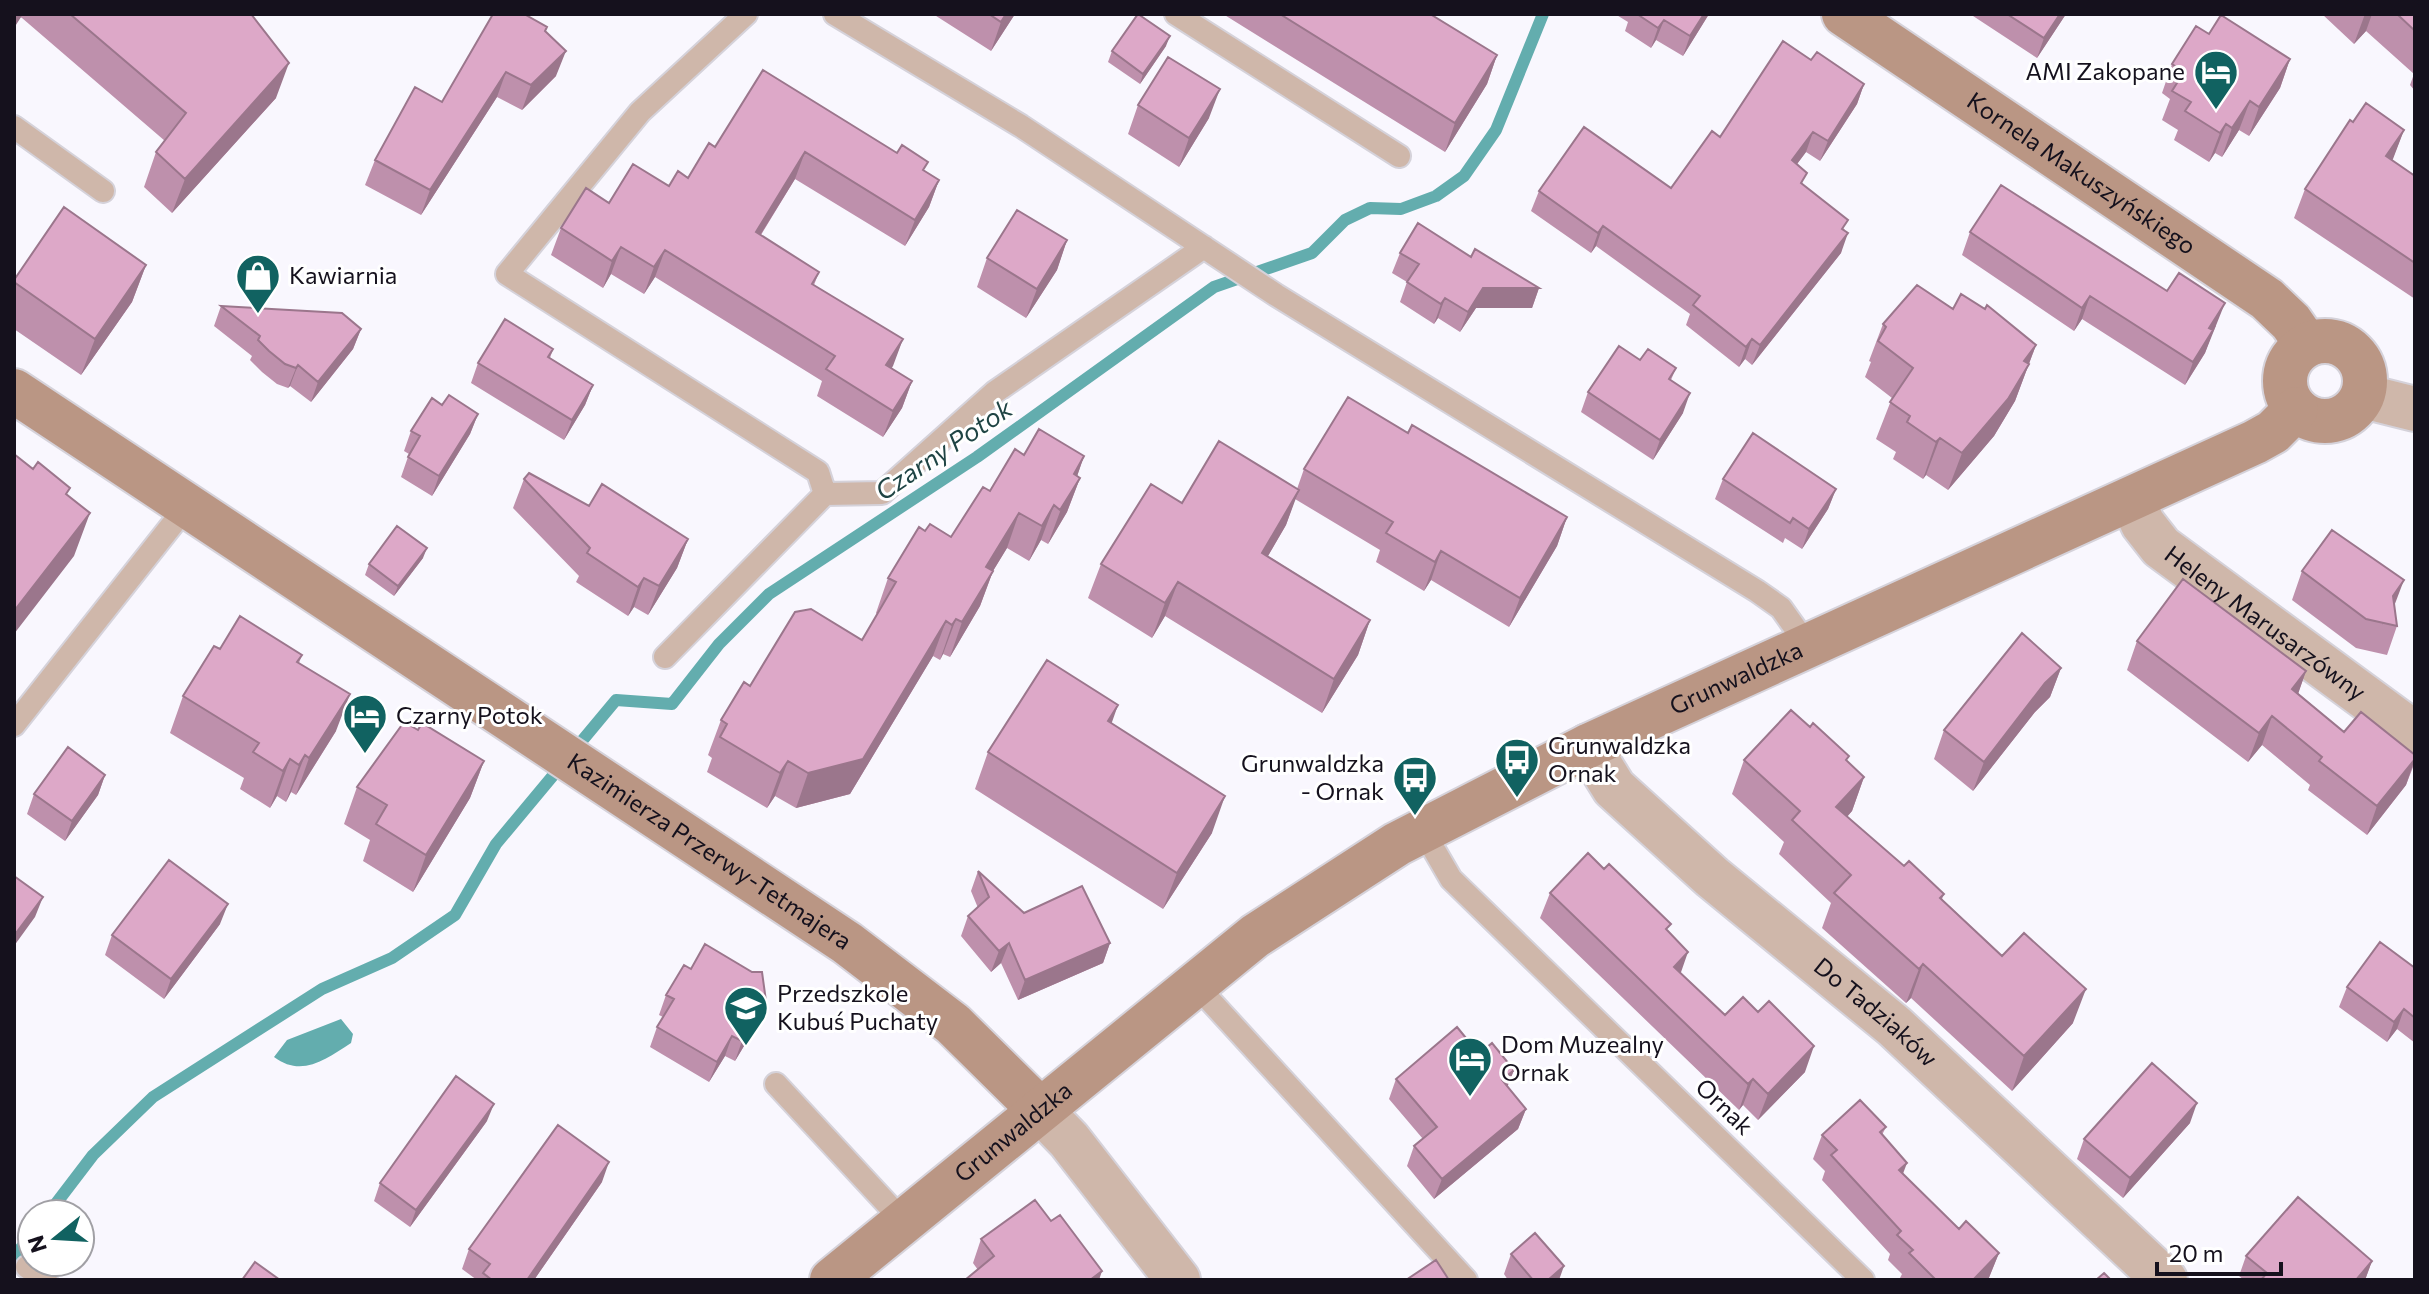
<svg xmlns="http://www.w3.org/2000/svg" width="2429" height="1294" viewBox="0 0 2429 1294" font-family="Commissioner,sans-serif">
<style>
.water{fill:#63adae}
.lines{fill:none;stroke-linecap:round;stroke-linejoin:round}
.stream{stroke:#63adae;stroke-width:12}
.lane-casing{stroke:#d5d2da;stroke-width:26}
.street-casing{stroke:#d5d2da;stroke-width:48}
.secondary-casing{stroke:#d5d2da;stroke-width:48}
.lane{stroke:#cfb7aa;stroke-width:22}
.street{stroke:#cfb7aa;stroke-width:44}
.secondary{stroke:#ba9684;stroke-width:44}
.wall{fill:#be90ac}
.shaded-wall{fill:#9b768c}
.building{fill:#dda8c8;stroke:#9b768c;stroke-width:2}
.labels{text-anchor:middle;stroke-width:6;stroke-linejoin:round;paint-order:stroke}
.poi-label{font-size:24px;fill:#15111d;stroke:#fff;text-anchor:start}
.street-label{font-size:24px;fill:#15111d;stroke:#fff}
.water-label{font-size:26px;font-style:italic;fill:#1f4444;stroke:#fff}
</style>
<rect width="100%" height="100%" fill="#f9f7fe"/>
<path class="water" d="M341,1019L353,1034L351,1043C326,1059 302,1078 274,1057L287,1040Z"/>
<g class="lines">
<path class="stream" d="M48,1214L93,1155L153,1097L322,989L392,958L455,915L496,844L616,700L672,704L719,644L769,594L977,457L1214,287L1312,253L1345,220L1370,208L1401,209L1436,196L1464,176L1496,130L1543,14
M14,1257L32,1234"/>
<g class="lane-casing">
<path id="lane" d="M835,14L1021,126L1276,295L1757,591L1781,608L1808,646
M1176,14L1399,156
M14,127L103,191
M825,494L882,493L995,392L1204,247
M665,657L825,494L818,472L507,274L640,112L746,14
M14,725L187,506
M1422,829L1451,879L1863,1280
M1194,983L1466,1280
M776,1084L903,1221
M27,1267L46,1280"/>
</g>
<g class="street-casing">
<g id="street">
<path d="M2363,396L2415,409"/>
<path id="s1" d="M2131,499L2143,524L2161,547L2415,734"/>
<path id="s2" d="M1588,746L1614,788L1712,877L1894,1026L2165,1280"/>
<path d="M1039,1109L1069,1140L1178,1280"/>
</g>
</g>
<g class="secondary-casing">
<g id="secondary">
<path id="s3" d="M1844,14L2267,299L2291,322L2307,345"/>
<circle cx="2325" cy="381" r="40"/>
<path id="s4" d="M14,391L847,943L953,1024L1039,1109"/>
<path id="s5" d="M832,1280L1255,936L1397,844L1588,746L2255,442L2273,432L2296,409"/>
</g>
</g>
<use href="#lane" class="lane"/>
<use href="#street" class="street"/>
<use href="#secondary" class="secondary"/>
</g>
<path class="wall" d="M14,14H251L276,98L172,213L144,187L156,152L165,141L22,18Z
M933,14H1015L991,51Z
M1223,14H1430L1497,55L1487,84L1445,152Z
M1615,14H1709L1683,56L1656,40L1651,48L1625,31L1628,22Z
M1970,14H2066L2037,58Z
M2322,14H2415V91L2410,85L2414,74L2366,31L2354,44Z
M546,31L556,76L522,110L497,97L421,215L365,185L375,160L442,102Z
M2209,34L2290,59L2280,88L2249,136L2239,130L2222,157L2215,153L2209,162L2174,140L2178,130L2162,120L2170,99L2162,93L2172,64Z
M1166,46L1140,84L1108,62L1112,51Z
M763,70L939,180L929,207L905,246L795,179L761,235L819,272L814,285L903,339L891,368L912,381L902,408L883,437L817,396L822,381L655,277L644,294L611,274L603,288L551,255L561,228L609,203L669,186L688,178L715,147Z
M1864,84L1857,104L1820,161L1806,152L1797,164L1803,185L1845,230L1841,253L1752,365L1745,359L1739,367L1686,325L1690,314L1596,246L1591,253L1531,211L1539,191L1671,188L1720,137Z
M1138,105L1209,118L1179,167L1128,134Z
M2353,122L2404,130L2392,160L2415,176V299L2294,218L2305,189Z
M1970,232L2216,326L2213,331L2205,353L2185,385L2082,319L2074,331L1962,255Z
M1067,240L1057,270L1026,318L977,287L987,258Z
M1400,253L1471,257L1539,288L1532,308H1476L1460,332L1438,318L1434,324L1400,302L1407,282L1392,273Z
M146,265L132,302L81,375L14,329V280Z
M221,306L361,329L353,349L311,402L290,386L288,388L277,384L262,372L250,360L252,356L214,326Z
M1953,309L2036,345L2015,401L1994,436L1948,490L1926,475L1923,479L1893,459L1896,452L1876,439L1892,398L1865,377L1871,362L1869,361L1883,324Z
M553,349L550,358L593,385L585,405L564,440L471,383L478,363Z
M1640,360L1676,368L1671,380L1683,413L1653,460L1581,412L1588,392Z
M442,405L478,414L470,434L432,496L401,477L409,454L404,451L411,431Z
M1408,433L1567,517L1557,546L1509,627L1431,580L1424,591L1376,562L1380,550L1295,499L1286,525L1268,556L1370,620L1358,655L1322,713L1165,616L1152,638L1088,598L1101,564L1182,503L1297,489L1304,469Z
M1024,455L1084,456L1077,476L1080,478L1067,512L1048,544L1041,540L1029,561L1007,548L993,571L980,606L950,657L943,654L940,660L933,656L850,794L796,808L775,796L767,808L707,772L712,758L708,755L721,720L750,686L862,640L877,614L876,613L888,578L925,531L951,537L990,491Z
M524,479L589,506L688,539L677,568L648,615L634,607L628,616L576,582L579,576L513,508Z
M1723,479L1836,489L1828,509L1802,549L1785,538L1783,543L1715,499Z
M423,558L394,596L365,575L369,564Z
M2302,571L2397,626L2387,655L2356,648L2292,600Z
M2137,641L2306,671L2298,693L2344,732L2415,755V762L2406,785L2367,835L2308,790L2310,785L2262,745L2248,762L2127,670Z
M220,649L302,655L299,663L336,731L296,795L291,792L286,802L277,796L270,808L240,789L244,778L170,733L183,696Z
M2061,668L2050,697L2035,712L1973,791L1934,759L1944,730Z
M1111,723L1212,833L1163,909L975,789L988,752Z
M1810,727L1864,777L1852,811L1847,817L1904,866L1944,894L1942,899L2073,1023L2012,1091L1911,998L1906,1003L1822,928L1831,903L1779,854L1784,842L1732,794L1744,760Z
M418,730L484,761L470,798L413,892L363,861L370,840L344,824L357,787Z
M105,775L98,795L65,841L27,814L34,794Z
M978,871L1024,913L1110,943L1103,963L1018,1000L1001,963L991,972L961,936L968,916L978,908L971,891Z
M1550,893L1669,932L1680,973L1725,1015L1805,1072L1758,1120L1743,1105L1739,1110L1540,918Z
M220,924L164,999L105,955L112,935Z
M2415,968V1043L2397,1029L2387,1042L2339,1007L2347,987Z
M666,995L759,1021L735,1061L725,1056L709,1082L650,1047L657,1027L663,1017L659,1015Z
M1479,1054L1514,1070L1507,1087L1526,1109L1518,1129L1434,1199L1407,1166L1414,1146L1423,1139L1389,1099L1396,1079Z
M487,1121L410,1227L374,1201L380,1183Z
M2190,1123L2123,1198L2077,1159L2084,1139Z
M1886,1127L1882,1135L1903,1175L1959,1229L1999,1253L1988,1280H1902L1900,1278L1902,1274L1888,1260L1890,1254L1822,1180L1825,1171L1813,1159L1822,1135Z
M602,1182L534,1280H477L462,1269L469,1249Z
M1051,1221L978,1270L973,1263L981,1239Z
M1511,1254L1559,1280H1508L1504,1274Z
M2246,1256L2372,1261L2365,1280H2244L2239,1276Z"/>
<path class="shaded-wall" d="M14,14H23L14,28Z
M1006,14H1015L991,51L1001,22Z
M1704,14H1709L1683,56L1690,36Z
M2060,14H2066L2037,58L2044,38Z
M2365,14H2372L2366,31L2354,44Z
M1664,20L1656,40L1651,48L1658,28Z
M1170,36L1166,46L1140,84L1143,74Z
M566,51L556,76L522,110L531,85Z
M1497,55L1487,84L1445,152L1455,123Z
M2290,59L2280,88L2249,136L2259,107Z
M289,63L276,98L172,213L185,179Z
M506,72L497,97L421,215L430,190Z
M1864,84L1857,104L1820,161L1828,141Z
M1220,89L1209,118L1179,167L1189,138Z
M2250,101L2239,130L2222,157L2232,128Z
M2226,124L2215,153L2209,162L2220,133Z
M2404,130L2393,159L2376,185L2386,156Z
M1813,132L1806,152L1785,180L1792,160Z
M805,152L795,179L746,258L756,232Z
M939,180L929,207L905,246L915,220Z
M1603,226L1596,246L1591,253L1598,233Z
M1848,233L1841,253L1752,365L1760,345Z
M1067,240L1057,270L1026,318L1037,289Z
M621,247L611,274L603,288L612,261Z
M665,250L655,277L644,294L654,267Z
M146,265L132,302L81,375L95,339Z
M1483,288H1539L1532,308H1476L1460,332L1468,312Z
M2090,296L2082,319L2074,331L2082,308Z
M1445,298L1438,318L1434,324L1441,304Z
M2225,303L2205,353L2185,385L2193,362L2209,328Z
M361,329L353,349L311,402L318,382Z
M903,339L893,366L877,392L886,365Z
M1752,339L1745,359L1739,367L1746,347Z
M2036,345L2015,401L1994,436L1948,490L1962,453L2024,361Z
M298,365L290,386L288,388L296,368Z
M912,381L902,408L883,437L893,411Z
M593,385L585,405L564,440L572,420Z
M1690,393L1683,413L1653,460L1660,440Z
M478,414L470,434L432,496L439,476Z
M1940,438L1926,475L1923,479L1936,442Z
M1084,456L1072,491L1080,478L1067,512L1048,544L1074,474Z
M1836,489L1828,509L1802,549L1809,529Z
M1299,490L1286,525L1250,587L1262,553Z
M1054,505L1041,540L1029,561L1042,526Z
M90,513L74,556L14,634V611Z
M1019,513L1007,548L974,602L986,567Z
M1567,517L1557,546L1509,627L1520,598Z
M688,539L677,568L648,615L659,586Z
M427,548L423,558L394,596L398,586Z
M1441,551L1431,580L1424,591L1435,562Z
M993,571L980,606L950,657L962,622Z
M644,578L634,607L628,616L638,587Z
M2404,580L2393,609L2382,625L2393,596Z
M1178,582L1165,616L1152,638L1165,603Z
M956,619L943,654L940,660L952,625Z
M1370,620L1358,655L1322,713L1334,679Z
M946,621L933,656L850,794L796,808L808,773Z
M2061,668L2050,697L2035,712L1973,791L1984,762L2045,683Z
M2306,671L2296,700L2292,689Z
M350,694L336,731L296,795L309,758Z
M1118,705L1105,742L1108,721Z
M2272,716L2262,745L2248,762L2259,733Z
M305,755L291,792L286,802L299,765Z
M290,759L277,796L270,808L283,771Z
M2415,759L2406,785L2367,835L2377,806Z
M484,761L470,798L413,892L426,855Z
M788,761L775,796L767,808L780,773Z
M105,775L98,795L65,841L72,821Z
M1864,777L1852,811L1824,842L1836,807Z
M1225,796L1212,833L1163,909L1177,873Z
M43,897L35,917L14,946V938L16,933Z
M228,904L220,924L164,999L171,979Z
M1009,943L1001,963L991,972L999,951Z
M1110,943L1103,963L1018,1000L1025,980Z
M1688,952L1679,978L1674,967Z
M1923,964L1911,998L1906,1003L1919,969Z
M2086,989L2073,1023L2012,1091L2024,1056Z
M766,1001L759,1021L735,1061L742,1041Z
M2404,1009L2397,1029L2387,1042L2394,1022Z
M732,1036L725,1056L709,1082L717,1062Z
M1814,1046L1805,1072L1758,1120L1768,1094Z
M1514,1070L1506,1090L1502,1080Z
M1753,1079L1743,1105L1739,1110L1748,1084Z
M2197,1103L2190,1123L2123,1198L2130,1178Z
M494,1104L487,1121L410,1227L416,1210Z
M1526,1109L1518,1129L1434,1199L1442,1179Z
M609,1162L602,1182L534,1280H527Z
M1907,1163L1898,1187L1899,1170Z
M1999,1253L1988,1280H1973Z
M2372,1261L2365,1280H2356Z
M1564,1266L1559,1280H1548Z
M1102,1271L1099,1280H1090Z"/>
<path class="building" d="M70,14H251L289,63L185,179L156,152L186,113Z
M493,14H524L547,27L545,31L566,51L531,85L506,72L430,190L375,160L415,87L442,102Z
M989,14H1006L1001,22Z
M1138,14L1170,36L1143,74L1112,51Z
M1280,14H1430L1497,55L1455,123Z
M1637,14H1704L1690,36L1664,20L1658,28Z
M2007,14H2060L2044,38Z
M2397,14H2415V31Z
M2221,15L2290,59L2259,107L2250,101L2232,128L2226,124L2220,133L2185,111L2191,102L2172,91L2184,72L2172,64L2196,26L2209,34Z
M1783,41L1811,60L1817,52L1864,84L1828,141L1813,132L1792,160L1807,173L1801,183L1848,220L1842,229L1848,233L1760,345L1752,339L1746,347L1693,305L1700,296L1603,226L1598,233L1539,191L1584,127L1671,188L1712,131L1720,137Z
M1168,57L1220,89L1189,138L1138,105Z
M763,70L897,153L902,145L928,162L923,170L939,180L915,220L805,152L756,232L819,272L812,284L903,339L886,365L912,381L893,411L826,369L835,356L665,250L654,267L621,247L612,261L561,228L586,188L609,203L633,164L669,186L678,171L688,178L709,143L715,147Z
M2366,103L2404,130L2386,156L2415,176V263L2305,189L2350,120L2353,122Z
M2001,185L2167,291L2179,273L2225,303L2209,328L2213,330L2193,362L2090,296L2082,308L1970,232Z
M64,207L146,265L95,339L14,282V280Z
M1017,210L1067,240L1037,289L987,258Z
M1418,223L1471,257L1475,249L1539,288H1483L1468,312L1445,298L1441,304L1407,282L1419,264L1400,253Z
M1917,285L1953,309L1961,294L1985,309L1987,305L2036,345L2024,361L2029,364L2008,399L1962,453L1940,438L1936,442L1907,422L1910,416L1890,402L1913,368L1878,341L1886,327L1883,324Z
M221,306L342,313L361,329L318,382L298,365L296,368L285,364L269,351L258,340L260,336Z
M505,319L553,349L548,357L593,385L572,420L478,363Z
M1619,346L1640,360L1648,349L1676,368L1669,379L1690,393L1660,440L1588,392Z
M449,395L478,414L439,476L408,457L420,436L411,431L432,398L442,405Z
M1348,397L1408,433L1412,425L1567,517L1520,598L1441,551L1435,562L1386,533L1393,522L1304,469Z
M1039,429L1084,456L1074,474L1080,478L1060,510L1054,505L1042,526L1019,513L986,567L993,571L962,622L956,619L952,625L946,621L863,759L808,773L788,761L780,773L720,737L727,724L721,720L744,682L750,686L795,612L811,609L862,640L896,582L888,578L919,527L925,531L930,524L951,537L983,487L990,491L1015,449L1024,455Z
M1753,433L1836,489L1809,529L1793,518L1790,523L1723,479Z
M1219,441L1299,490L1262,553L1370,620L1334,679L1178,582L1165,603L1101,564L1151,484L1182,503Z
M14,454L33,469L38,462L70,488L66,494L90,513L14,611Z
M529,473L589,506L602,484L688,539L659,586L644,578L638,587L587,553L590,548L524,479Z
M397,526L427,548L398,586L369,564Z
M2332,530L2404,580L2393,596L2397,626L2366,619L2302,571Z
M2183,579L2306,671L2292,689L2344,732L2361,712L2415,755V759L2377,806L2319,761L2322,757L2272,716L2259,733L2137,641Z
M240,616L302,655L297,662L350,694L309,758L305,755L299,765L290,759L283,771L253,752L259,743L183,696L214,646L220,649Z
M2022,633L2061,668L2045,683L1984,762L1944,730Z
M1047,660L1118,705L1108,721L1225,796L1177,873L988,752Z
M1791,710L1810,727L1813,723L1849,756L1846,760L1864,777L1836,807L1904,866L1909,861L1944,894L1940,898L2002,956L2024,933L2086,989L2024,1056L1923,964L1919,969L1834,893L1851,875L1792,820L1800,811L1744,760Z
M404,722L418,730L422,723L484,761L426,855L376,824L387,805L357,787Z
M68,747L105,775L72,821L34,794Z
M1588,853L1604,869L1609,864L1671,924L1666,929L1688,952L1674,967L1725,1015L1743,997L1758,1012L1769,1001L1814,1046L1768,1094L1753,1079L1748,1084L1550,893Z
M169,860L228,904L171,979L112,935Z
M978,871L1024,913L1082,886L1110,943L1025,980L1009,943L999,951L968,916L989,897Z
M14,876L43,897L16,933L14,932Z
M2380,942L2415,968V1018L2404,1009L2394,1022L2347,987Z
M705,944L752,972H762L766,1001L742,1041L732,1036L717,1062L657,1027L674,999L666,995L684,965L691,969Z
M1457,1027L1479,1054L1492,1043L1514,1070L1502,1080L1526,1109L1442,1179L1414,1146L1437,1127L1396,1079Z
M2152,1063L2197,1103L2130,1178L2084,1139Z
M456,1076L494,1104L416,1210L380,1183Z
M1860,1100L1886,1127L1880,1132L1907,1163L1899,1170L1959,1229L1966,1221L1999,1253L1973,1280H1936L1909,1253L1913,1250L1897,1235L1901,1231L1831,1155L1837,1150L1822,1135Z
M558,1125L609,1162L527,1280H492L483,1273L490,1264L469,1249Z
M2298,1197L2372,1261L2356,1280H2261L2267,1273L2246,1256Z
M1035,1200L1051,1221L1060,1215L1102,1271L1090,1280H965L994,1256L981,1239Z
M1535,1233L1564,1266L1548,1280H1533L1511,1254Z
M1436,1260L1449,1280H1406Z
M255,1262L280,1280H242Z
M2104,1273L2111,1280H2096Z"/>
<defs>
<g id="hotel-pin" transform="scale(2.3)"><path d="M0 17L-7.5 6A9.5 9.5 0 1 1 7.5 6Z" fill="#116261" stroke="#fff"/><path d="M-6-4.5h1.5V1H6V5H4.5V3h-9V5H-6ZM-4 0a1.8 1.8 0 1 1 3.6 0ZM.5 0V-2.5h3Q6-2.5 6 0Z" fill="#fff"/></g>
<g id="shop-pin" transform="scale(2.3)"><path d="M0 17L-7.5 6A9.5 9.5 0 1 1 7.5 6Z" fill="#116261" stroke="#fff"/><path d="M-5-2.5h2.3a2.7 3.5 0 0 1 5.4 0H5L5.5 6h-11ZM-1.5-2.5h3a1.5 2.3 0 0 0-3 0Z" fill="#fff"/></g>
<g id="bus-pin" transform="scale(2.3)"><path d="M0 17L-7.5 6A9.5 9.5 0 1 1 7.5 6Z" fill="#116261" stroke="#fff"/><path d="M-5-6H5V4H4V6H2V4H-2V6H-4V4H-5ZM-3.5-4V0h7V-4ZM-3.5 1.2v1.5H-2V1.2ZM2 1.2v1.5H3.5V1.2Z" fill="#fff"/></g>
<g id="school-pin" transform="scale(2.3)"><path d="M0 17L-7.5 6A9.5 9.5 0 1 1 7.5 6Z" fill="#116261" stroke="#fff"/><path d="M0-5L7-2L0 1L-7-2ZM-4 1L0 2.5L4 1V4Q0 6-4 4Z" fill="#fff"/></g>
</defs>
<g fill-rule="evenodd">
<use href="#hotel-pin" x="2216" y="72"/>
<use href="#shop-pin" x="258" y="276"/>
<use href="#hotel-pin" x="365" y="716"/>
<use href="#bus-pin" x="1517" y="760"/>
<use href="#bus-pin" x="1415" y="778"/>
<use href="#school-pin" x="746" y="1008"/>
<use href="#hotel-pin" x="1470" y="1059"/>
</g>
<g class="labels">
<g class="poi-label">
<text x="2185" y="80" text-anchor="end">AMI Zakopane</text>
<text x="289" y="284">Kawiarnia</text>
<text x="396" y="724">Czarny Potok</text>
<text x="1548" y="754">Grunwaldzka<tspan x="1548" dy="28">Ornak</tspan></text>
<text x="1384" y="772" text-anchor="end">Grunwaldzka<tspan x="1384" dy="28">- Ornak</tspan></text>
<text x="777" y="1002">Przedszkole<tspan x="777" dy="28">Kubuś Puchaty</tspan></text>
<text x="1501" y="1053">Dom Muzealny<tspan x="1501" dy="28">Ornak</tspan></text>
</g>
<g class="street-label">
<text dy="8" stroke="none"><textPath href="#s3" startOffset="286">Kornela Makuszyńskiego</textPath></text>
<text dy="8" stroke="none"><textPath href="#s1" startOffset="186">Heleny Marusarzówny</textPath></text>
<text dy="8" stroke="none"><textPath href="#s5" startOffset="1092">Grunwaldzka</textPath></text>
<text dy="8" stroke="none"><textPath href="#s4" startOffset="834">Kazimierza Przerwy-Tetmajera</textPath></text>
<text dy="8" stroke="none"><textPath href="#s2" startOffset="394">Do Tadziaków</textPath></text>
<text transform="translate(1724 1107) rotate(44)" y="8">Ornak</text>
<text dy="8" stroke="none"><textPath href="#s5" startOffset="234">Grunwaldzka</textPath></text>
</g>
<g class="water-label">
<text transform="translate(944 450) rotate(-34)" y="9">Czarny Potok</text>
</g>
</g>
<rect width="2429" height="1294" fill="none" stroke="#15111d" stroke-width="32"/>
<g transform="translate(56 1238) rotate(252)"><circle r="38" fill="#ffffff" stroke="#a1a0a5" stroke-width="2"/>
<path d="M0-6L14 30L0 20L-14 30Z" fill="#116261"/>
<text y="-12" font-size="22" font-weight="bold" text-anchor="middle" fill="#15111d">N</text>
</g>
<path d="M2157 1262v12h124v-12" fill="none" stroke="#15111d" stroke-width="4"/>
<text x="2169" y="1262" font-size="24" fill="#15111d" stroke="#ffffff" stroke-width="6" paint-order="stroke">20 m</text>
</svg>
